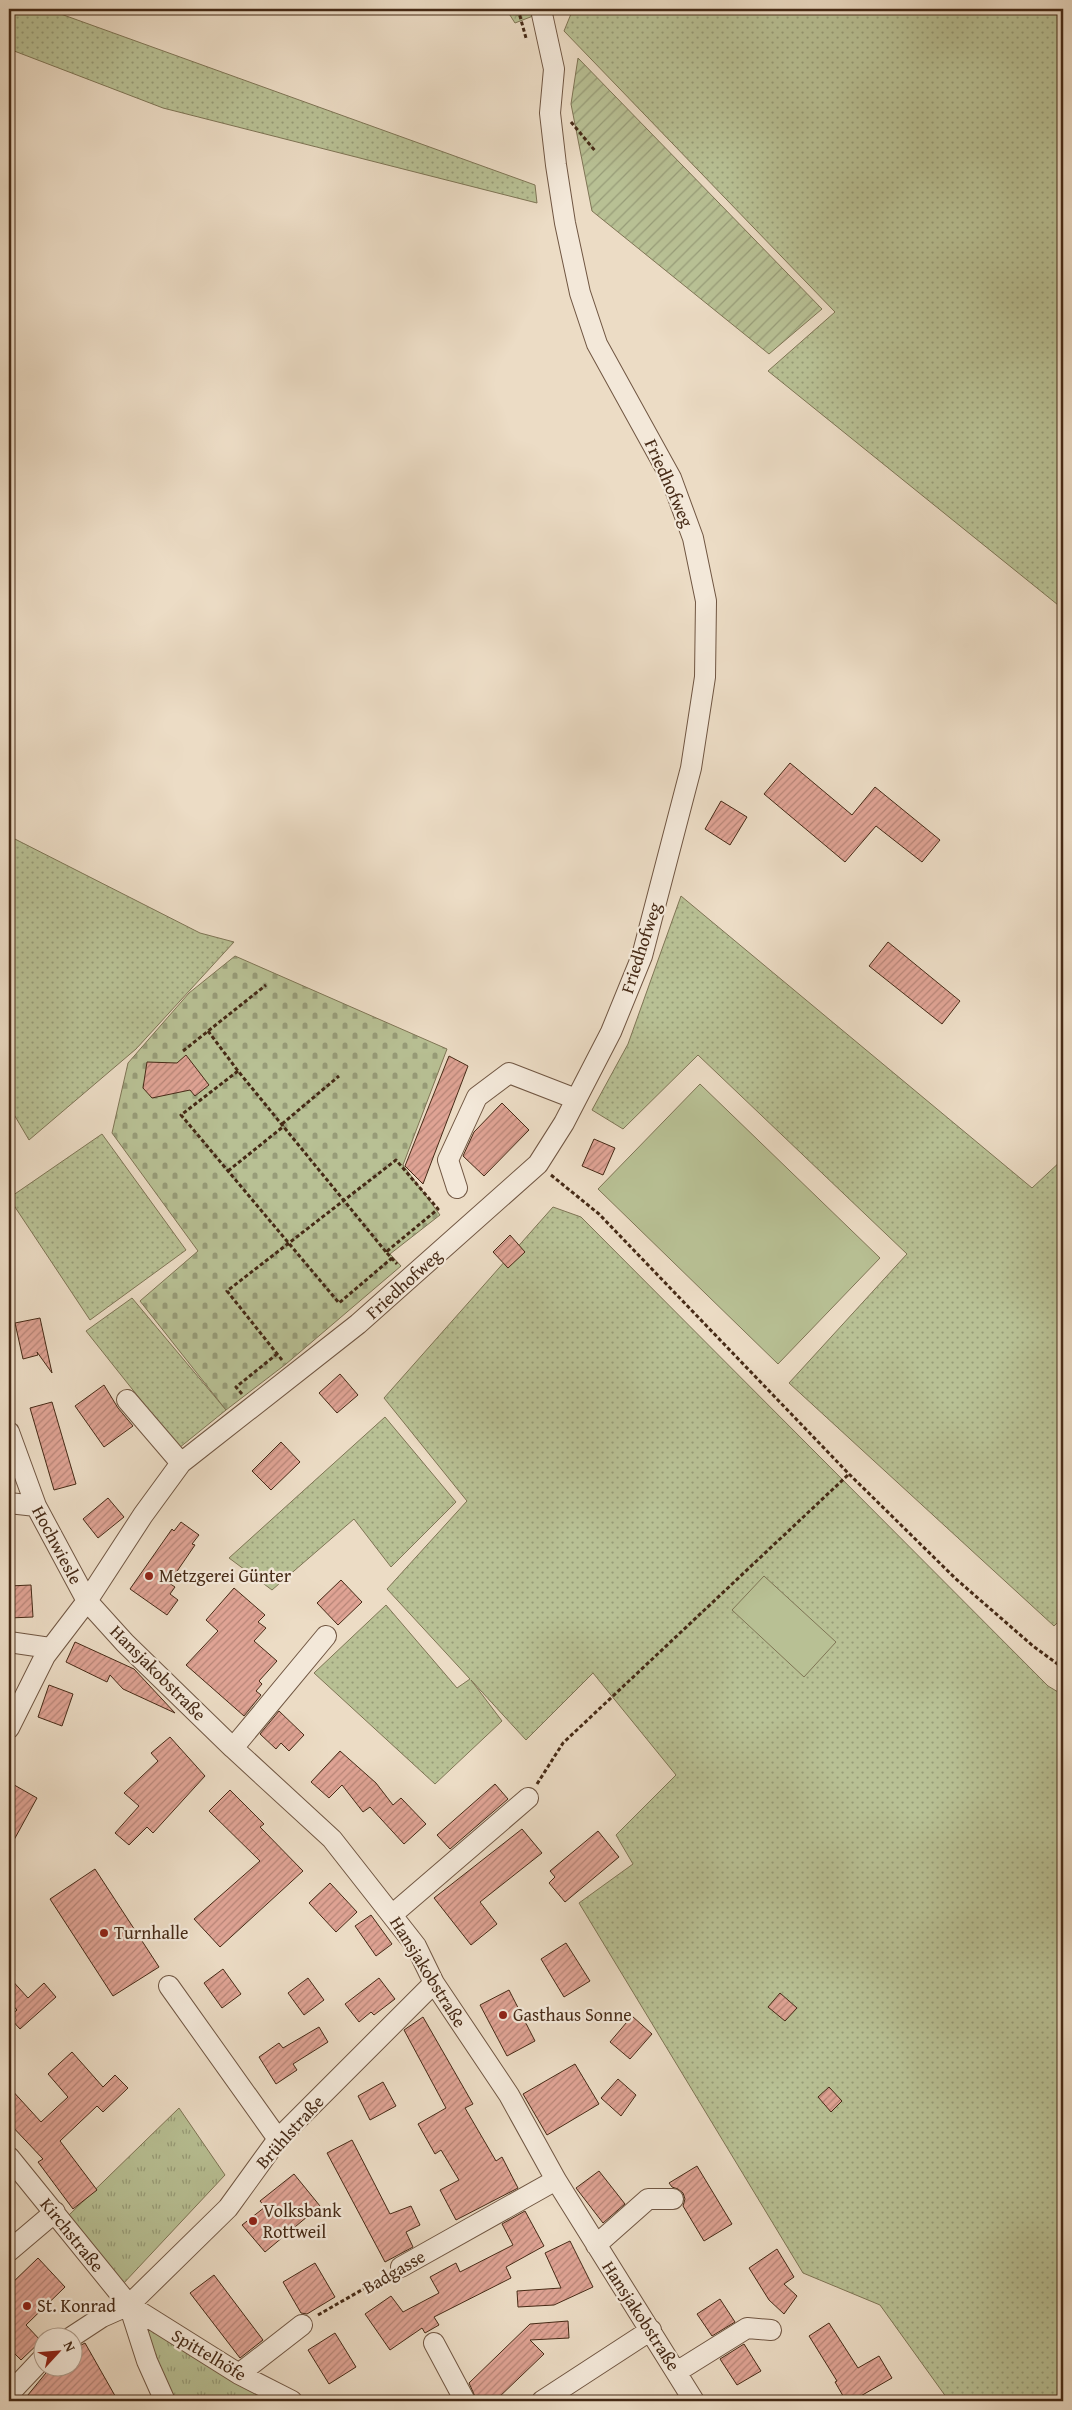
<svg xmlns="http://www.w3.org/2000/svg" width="1072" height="2410" viewBox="0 0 1072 2410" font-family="'Gentium Book Plus',serif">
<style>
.grass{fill:url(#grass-dots);stroke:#7f7555}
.forest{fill:url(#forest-crowns);stroke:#7f7555}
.cemetery{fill:url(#cemetery-stones);stroke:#7f7555}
.park{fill:url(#park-tufts);stroke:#7f7555}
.garden{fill:url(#garden-furrows);stroke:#7f7555}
.pitch{fill:#b8c094;stroke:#7f7555}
.building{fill:url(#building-hatch);stroke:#462a16}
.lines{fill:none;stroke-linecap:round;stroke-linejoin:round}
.minor-casing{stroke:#705642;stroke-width:22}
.path{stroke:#462a16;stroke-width:3;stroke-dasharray:4 2.5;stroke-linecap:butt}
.minor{stroke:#f3e8d9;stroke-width:20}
.poi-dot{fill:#8f2418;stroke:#f3e8d9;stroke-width:2}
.labels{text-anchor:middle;stroke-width:4.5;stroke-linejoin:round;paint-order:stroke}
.street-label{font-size:18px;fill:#462a16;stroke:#f3e8d9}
.poi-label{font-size:18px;fill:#462a16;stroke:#f3e8d9;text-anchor:start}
</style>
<defs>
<pattern id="grass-dots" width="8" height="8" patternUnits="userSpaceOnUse" patternTransform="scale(1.25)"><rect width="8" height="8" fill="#b8c094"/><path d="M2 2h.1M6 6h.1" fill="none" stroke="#979c78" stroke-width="1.8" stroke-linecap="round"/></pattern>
<pattern id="forest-crowns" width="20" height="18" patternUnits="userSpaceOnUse" patternTransform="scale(1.25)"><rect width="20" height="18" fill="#b8c094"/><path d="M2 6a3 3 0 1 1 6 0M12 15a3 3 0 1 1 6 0" fill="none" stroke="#979c78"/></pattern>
<pattern id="cemetery-stones" width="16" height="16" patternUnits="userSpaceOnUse" patternTransform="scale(1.25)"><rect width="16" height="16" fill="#b8c094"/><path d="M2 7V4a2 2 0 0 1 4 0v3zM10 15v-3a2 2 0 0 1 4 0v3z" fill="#979c78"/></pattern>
<pattern id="park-tufts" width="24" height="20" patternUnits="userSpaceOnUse" patternTransform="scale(1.25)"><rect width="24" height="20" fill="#b8c094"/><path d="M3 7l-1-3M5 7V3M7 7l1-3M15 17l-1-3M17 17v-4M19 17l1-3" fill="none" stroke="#979c78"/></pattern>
<pattern id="garden-furrows" width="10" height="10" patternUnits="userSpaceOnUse" patternTransform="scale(1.25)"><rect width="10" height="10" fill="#b8c094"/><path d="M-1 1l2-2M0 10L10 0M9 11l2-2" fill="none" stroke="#979c78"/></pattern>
<pattern id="building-hatch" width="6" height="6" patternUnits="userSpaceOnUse" patternTransform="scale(1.25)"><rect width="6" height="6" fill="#dfa394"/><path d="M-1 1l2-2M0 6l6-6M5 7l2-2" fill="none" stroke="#b78578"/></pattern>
</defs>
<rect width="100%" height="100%" fill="#ecdcc5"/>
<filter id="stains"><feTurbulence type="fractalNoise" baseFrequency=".004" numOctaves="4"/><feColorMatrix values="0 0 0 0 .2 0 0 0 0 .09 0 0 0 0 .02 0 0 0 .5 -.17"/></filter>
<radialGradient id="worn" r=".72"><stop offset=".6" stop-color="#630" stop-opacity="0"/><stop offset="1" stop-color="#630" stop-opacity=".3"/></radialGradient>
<path class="grass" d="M9,9H59L58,13L535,185L537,203L163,108L9,49Z
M573,9H1063V609L768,371L835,312L564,31Z
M9,836L200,933L234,942L136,1049L29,1140L9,1106Z
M681,896L1032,1188L1063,1159V1617L1054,1626L789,1383L907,1254L698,1055L623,1129L592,1110L628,1044Z
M102,1134L186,1250L90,1320L9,1198Z
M553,1207L581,1217L1048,1686L1063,1695V2401H949L880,2305L803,2273L579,1903L633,1864L616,1835L676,1775L593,1673L526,1740L471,1680L502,1721L435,1784L314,1673L386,1605L457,1688L470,1679L387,1589L467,1501L384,1398Z
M132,1298L226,1410L179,1448L86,1331Z
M385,1417L456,1502L391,1567L354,1519L272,1590L229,1558Z"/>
<path class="forest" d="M506,9H535L533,16L515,23Z"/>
<path class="cemetery" d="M235,956L447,1049L403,1165L440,1215L390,1254L401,1266L286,1364L226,1410L140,1301L198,1251L112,1133L128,1063L189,993Z"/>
<path class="park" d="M179,2108L225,2175L122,2285L68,2216Z
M129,2305L289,2401H167Z"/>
<path class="garden" d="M578,58L822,309L769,354L592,211L571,104Z"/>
<path class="pitch" d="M700,1084L880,1258L778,1364L598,1189Z
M764,1576L836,1642L804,1677L732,1610Z"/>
<path class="building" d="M790,763L852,815L875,787L940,840L922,862L876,826L845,862L764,794Z
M721,801L747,817L730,845L705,829Z
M888,942L960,1001L942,1024L869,966Z
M186,1055L209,1085L195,1096L190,1090L152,1098L143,1088L147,1062L177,1063Z
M449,1056L468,1066L423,1184L405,1166Z
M502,1103L529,1130L484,1176L463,1156L474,1132Z
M594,1139L615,1148L603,1175L582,1166Z
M510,1235L525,1252L508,1268L493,1252Z
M40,1318L52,1373L37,1352L38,1355L23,1359L15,1323Z
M340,1374L358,1395L337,1413L319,1393Z
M104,1385L118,1408L133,1426L104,1447L75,1406Z
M52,1402L76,1484L54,1490L30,1408Z
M281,1442L300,1462L271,1490L252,1471Z
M108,1498L124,1517L98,1538L83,1519Z
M181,1522L199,1535L192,1544L195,1545L169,1583L175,1587L170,1594L178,1600L167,1615L130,1589L172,1529L174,1531Z
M341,1580L362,1602L338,1625L317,1603Z
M31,1585L33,1617L9,1618V1586Z
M234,1588L265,1615L258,1622L266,1628L254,1641L277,1661L259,1681L262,1684L256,1691L261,1695L244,1716L186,1665L218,1631L206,1620Z
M75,1642L134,1669L175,1713L123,1689L110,1675L107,1682L66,1662Z
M49,1685L73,1694L62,1726L38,1717Z
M279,1711L304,1735L289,1751L281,1743L276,1749L260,1734Z
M170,1737L205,1776L153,1833L147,1827L129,1845L115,1833L139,1806L124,1793L158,1761L151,1753Z
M340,1751L376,1783L393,1805L401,1798L426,1824L404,1844L370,1807L363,1812L342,1785L329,1798L311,1782Z
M9,1782L37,1798L9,1849Z
M495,1784L508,1799L450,1849L437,1835Z
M230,1790L264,1824L260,1827L303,1871L220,1947L194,1919L260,1861L209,1811Z
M522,1829L542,1853L480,1902L497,1924L471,1945L434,1898Z
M598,1831L619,1857L565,1902L549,1883L555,1877L550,1871Z
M95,1869L159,1967L113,1996L50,1899Z
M330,1883L357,1912L336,1932L309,1903Z
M371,1915L392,1944L376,1956L355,1926Z
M566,1943L590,1981L564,1997L541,1959Z
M223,1969L241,1994L222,2008L204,1983Z
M9,1977L28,1998L44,1983L56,1997L20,2029L9,2017L17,2010L9,2001Z
M308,1978L324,2000L304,2015L288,1993Z
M379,1978L395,1999L374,2015L371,2012L359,2022L345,2004Z
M509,1990L535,2041L507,2056L480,2005Z
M780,1993L797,2008L785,2021L768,2007Z
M632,2016L652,2034L630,2059L610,2042Z
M423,2017L473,2104L465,2108L496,2161L502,2157L518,2188L456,2220L440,2190L459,2180L441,2150L435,2154L418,2124L446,2108L404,2030Z
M319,2027L328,2042L293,2064L297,2070L276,2084L259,2057L279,2043L283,2048Z
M72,2052L103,2087L115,2075L128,2088L103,2112L97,2106L60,2141L97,2190L73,2209L38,2162L43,2159L9,2123V2087L41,2122L68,2097L48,2074Z
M575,2064L599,2104L547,2135L523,2094Z
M618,2079L636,2095L621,2116L601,2098Z
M383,2082L396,2106L370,2120L358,2096Z
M829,2087L842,2101L831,2112L818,2097Z
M352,2140L390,2214L411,2206L420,2225L406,2232L413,2247L385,2262L327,2153Z
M697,2166L732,2224L704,2241L683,2206L685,2199L683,2193L678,2189L672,2187L669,2183Z
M599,2171L625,2204L603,2223L576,2188Z
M294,2174L320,2206L265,2252L242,2225L265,2207L260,2201Z
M525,2211L544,2246L506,2267L511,2278L434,2317L439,2325L425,2333L422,2328L390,2350L365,2314L391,2296L403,2312L439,2293L430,2277L456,2263L460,2272L513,2245L502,2224Z
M570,2241L593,2287L554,2305L518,2307L517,2291L561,2288L545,2253Z
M777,2249L794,2277L784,2284L797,2296L784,2314L769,2300L749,2268Z
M38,2258L65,2287L26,2325L41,2341L21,2360L9,2348V2286Z
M315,2263L335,2297L307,2314L301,2313L283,2282Z
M214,2275L263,2340L240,2358L190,2293Z
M720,2299L735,2322L712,2336L697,2314Z
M568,2321L569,2338L530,2340L544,2354L495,2401H477L469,2383L530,2324Z
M829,2323L858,2368L879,2356L892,2378L852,2401H846L835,2382L837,2381L809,2336Z
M335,2333L356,2367L329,2384L308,2350Z
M85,2343L118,2401H23L50,2368H72V2350Z
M744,2344L761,2371L737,2385L720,2359Z"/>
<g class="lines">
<g class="minor-casing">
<path id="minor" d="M457,1188L448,1160L477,1097L509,1073L576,1099
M127,1400L181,1463
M9,1432L36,1506L87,1601L125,1643L233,1748L332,1839L416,1946L434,1983L509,2095L556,2180L694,2401
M9,1503L36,1506
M9,1642L50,1648
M9,1728L45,1656L87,1601L143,1515L181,1463L358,1324L538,1164L564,1123L611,1032L642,956L691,768L705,677L706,601L693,538L671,478L597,344L580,293L565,223L556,165L550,113L554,69L542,14L544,9
M233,1748L326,1636
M393,1914L528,1798
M169,1986L278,2139
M9,2157L129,2305L147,2361L164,2399
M596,2245L648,2199H673
M9,2251L55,2212
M401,2267L556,2180
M129,2305L239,2374L292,2401
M70,2338L102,2317L129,2305L228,2208L278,2139L434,1983
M434,2343L465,2401
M678,2371L747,2328L771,2330
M239,2374L302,2325
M9,2394L42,2359
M542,2401L651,2330"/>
</g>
<path class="path" d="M518,9L526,38
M571,122L596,152
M208,1031L238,1071L386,1252
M183,1051L266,985
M238,1071L181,1115L339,1303L392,1258
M282,1124L339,1076
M228,1171L284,1126
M551,1175L599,1214L849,1474L956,1579L1033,1646L1063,1668
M282,1360L227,1291L396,1160L438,1209L386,1252L397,1264
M242,1394L236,1387L277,1354
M537,1784L563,1743L849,1474
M318,2315L386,2276"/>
<use href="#minor" class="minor"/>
</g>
<g class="poi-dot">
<circle cx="149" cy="1576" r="5"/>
<circle cx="104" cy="1933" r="5"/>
<circle cx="503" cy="2015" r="5"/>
<circle cx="253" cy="2221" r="5"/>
<circle cx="27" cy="2306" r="5"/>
</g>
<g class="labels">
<g class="street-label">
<text transform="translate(669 483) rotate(66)" y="6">Friedhofweg</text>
<text transform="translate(641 948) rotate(-72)" y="6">Friedhofweg</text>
<text transform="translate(404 1284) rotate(-42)" y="6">Friedhofweg</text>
<text transform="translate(57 1545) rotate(62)" y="6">Hochwiesle</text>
<text transform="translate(158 1673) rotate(45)" y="6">Hansjakobstraße</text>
<text transform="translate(428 1972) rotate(58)" y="6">Hansjakobstraße</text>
<text transform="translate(290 2132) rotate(-48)" y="6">Brühlstraße</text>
<text transform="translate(72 2235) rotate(51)" y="6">Kirchstraße</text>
<text transform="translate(394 2272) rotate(-30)" y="6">Badgasse</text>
<text transform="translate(641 2316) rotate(57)" y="6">Hansjakobstraße</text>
<text transform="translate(209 2355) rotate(31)" y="6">Spittelhöfe</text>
</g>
<g class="poi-label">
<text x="159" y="1582">Metzgerei Günter</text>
<text x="114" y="1939">Turnhalle</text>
<text x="513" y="2021">Gasthaus Sonne</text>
<text x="263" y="2217">Volksbank<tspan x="263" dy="21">Rottweil</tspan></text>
<text x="37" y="2312">St. Konrad</text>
</g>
</g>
<rect width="1072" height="2410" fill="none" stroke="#ecdcc5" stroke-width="30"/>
<rect x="10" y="10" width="1052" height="2390" fill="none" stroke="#462a16" stroke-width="2.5"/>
<rect x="15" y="15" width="1042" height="2380" fill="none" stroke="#462a16"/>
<g transform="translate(58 2352) rotate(64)"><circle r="24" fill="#f3e8d9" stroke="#ae9c8b"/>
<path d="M0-4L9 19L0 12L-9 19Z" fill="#8f2418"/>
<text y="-8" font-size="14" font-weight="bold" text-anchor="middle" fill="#462a16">N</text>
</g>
<rect width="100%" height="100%" filter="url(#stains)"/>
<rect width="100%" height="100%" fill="url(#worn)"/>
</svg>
